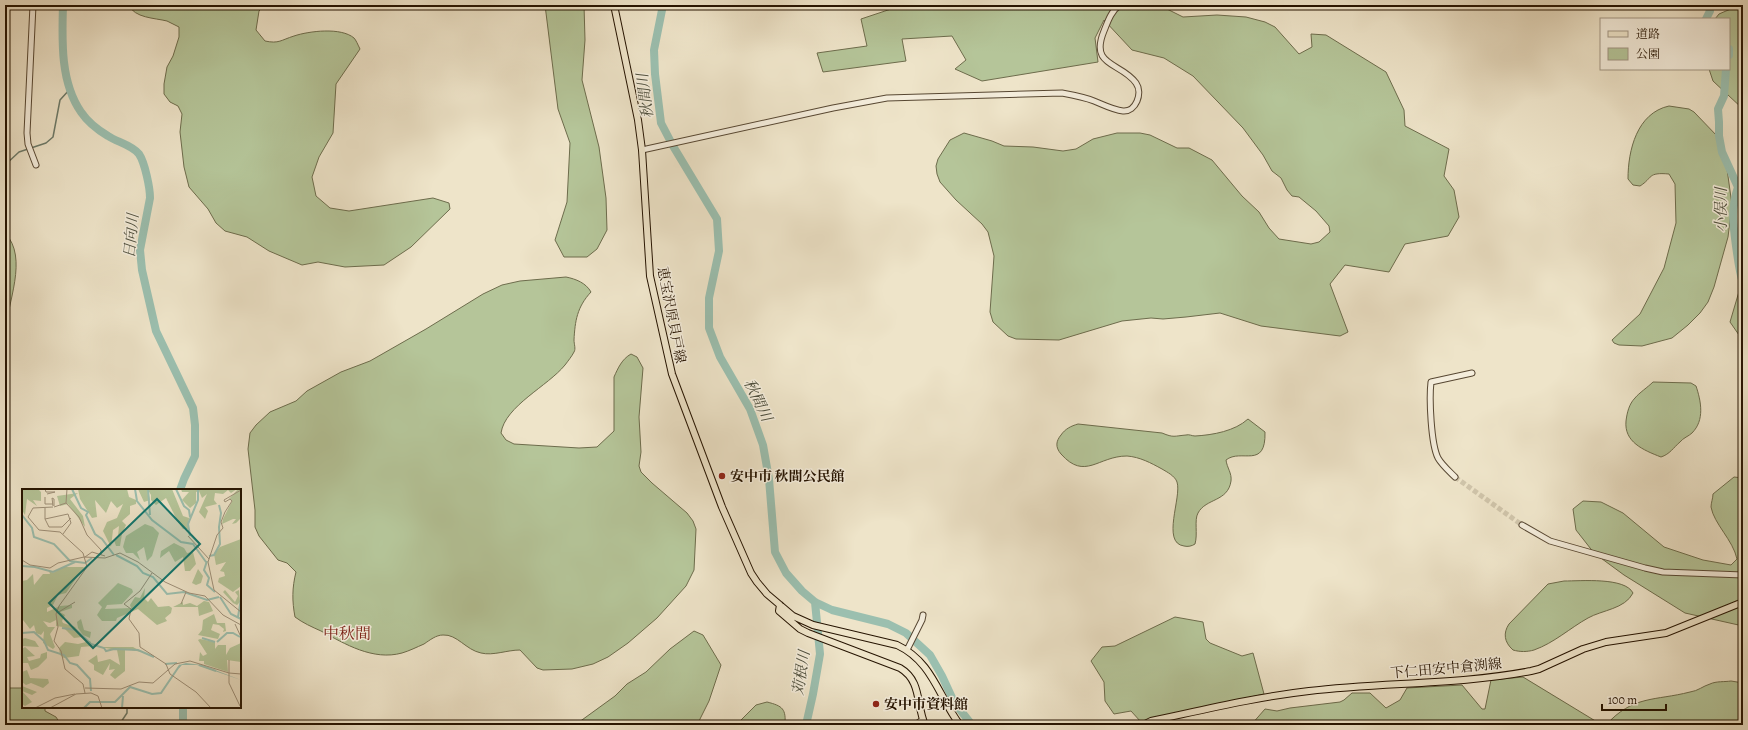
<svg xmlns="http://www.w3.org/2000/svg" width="1748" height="730" viewBox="0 0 1748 730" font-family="Alegreya,'Noto Serif JP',serif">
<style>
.green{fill:#b5c599;stroke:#6d6c4c}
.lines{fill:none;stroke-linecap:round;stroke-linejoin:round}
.stream{stroke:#6c7a69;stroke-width:1.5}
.river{stroke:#9bbfaf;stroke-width:8}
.minor-tunnel{stroke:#d0c5ab;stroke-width:5;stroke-dasharray:5 2.5;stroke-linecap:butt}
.minor-casing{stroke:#574732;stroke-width:7}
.major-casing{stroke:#251300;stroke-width:8}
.minor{stroke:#f4eddc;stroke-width:5}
.major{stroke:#eee4c9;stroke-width:6}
.poi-dot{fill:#8f2418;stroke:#f4eddc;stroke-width:1.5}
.labels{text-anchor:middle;stroke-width:3;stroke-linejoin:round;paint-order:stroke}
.street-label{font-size:14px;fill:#251300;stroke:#f4eddc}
.poi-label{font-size:14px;font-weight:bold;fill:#251300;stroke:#f4eddc;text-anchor:start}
.water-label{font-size:15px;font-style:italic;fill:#4e4f3d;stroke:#f4eddc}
.quarter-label{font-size:16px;fill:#7a1f14;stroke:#f4eddc}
.inset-river{fill:none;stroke:#9bbfaf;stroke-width:2}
.inset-road{fill:none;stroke:#9e9079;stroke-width:1}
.view{fill:#0f766e;fill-opacity:0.15;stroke:#0f766e;stroke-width:2}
.inset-edge{fill:none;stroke:#251300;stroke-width:2}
</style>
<rect width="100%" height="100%" fill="#eee4c9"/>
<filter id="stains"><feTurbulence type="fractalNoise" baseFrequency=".005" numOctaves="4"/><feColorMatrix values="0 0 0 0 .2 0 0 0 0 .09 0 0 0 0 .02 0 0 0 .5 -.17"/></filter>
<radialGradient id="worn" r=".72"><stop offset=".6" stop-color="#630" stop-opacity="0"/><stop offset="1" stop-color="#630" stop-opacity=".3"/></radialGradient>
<path class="green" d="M129,5H265L259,11L256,30L265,41C279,44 281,40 294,36C309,31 341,27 354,38C356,40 358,45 360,49L336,84L333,133L319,157L312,177L316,196L330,208L349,211L433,198L449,203L450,209L411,247L384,265L345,267L318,262L302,265L269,251L247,237L225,231L216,223L208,209L189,187L184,167L180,132L182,114L178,106L170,102L164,94V84L167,67L173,56L179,37V27C175,25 171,23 167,21C155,18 134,18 129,5Z
M545,5H584L585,40L582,80L599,147L606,198L607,230L597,249L587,257H564L555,240L567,202L570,143L558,109Z
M903,5H1159L1183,17L1217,15L1246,17L1265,22L1275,27L1299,54L1312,47L1311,34L1326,35L1386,72L1404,110L1405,126L1449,149L1444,176L1454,190L1459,217L1448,236L1405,244L1389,272L1345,265L1330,284L1348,332L1340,336L1261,326L1220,313L1186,317L1163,319L1151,318L1122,321L1059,340L1016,339L1008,336L993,322L990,312L994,256L988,232L982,224L956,200L940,182L937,174L936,166L938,159L950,140L964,133L992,141L1004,146L1033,147L1063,151L1076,149L1093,139L1117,133H1140L1150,135L1177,148H1189L1212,160L1242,196L1259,212L1269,228L1279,239L1311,244L1319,242L1330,232L1329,226L1316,211L1299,197L1292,196L1287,190L1281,178L1272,171L1263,155L1243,128L1193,76L1164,58L1132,50L1104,20L1095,38L1098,62L982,81L955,69L966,60L952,36L902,39L906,61L823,72L817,53L867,46L861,19Z
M1733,8L1743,11V109L1713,81L1709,69H1729V19H1715L1719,14Z
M1669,106L1689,109L1694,112L1718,137L1727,169L1732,205L1728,237L1714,287L1708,302L1700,313L1688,325L1672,338L1642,346L1619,345L1614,343L1612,340L1640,314L1664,268L1676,223L1675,184L1669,174C1647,172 1653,178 1640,186L1633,185L1628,179C1628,150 1637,113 1669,106Z
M5,233C29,258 7,303 5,334C5,346 6,359 7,371L5,373Z
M566,277C576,279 586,283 591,292C577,307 575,321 574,340C574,344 576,349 574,352C572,356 568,361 565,365C548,386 505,406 501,433L506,440L514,444L579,448L597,447L614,431V377C618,368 622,359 631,354L637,357L643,368L639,417L641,452L639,466L641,472L652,483L687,513L693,521L696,529L694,570L686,586L657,618L628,643L608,657L593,664L572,669L543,670L537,668L520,650C507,650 493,656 481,653C466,650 457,634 443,635C436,635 430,640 424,644C417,647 409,651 402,653C373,661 345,644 321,631C312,627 303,623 295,617C292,601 292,588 296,572L287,563L278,560L259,536L255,527V510L248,449L250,433L256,425L270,412L296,401L307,391L341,372L370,361L426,329L483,294L502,285L520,281Z
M1743,278V347L1739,335L1730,322Z
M1653,382L1691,383L1696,386C1701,401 1705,420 1692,433C1689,436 1683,438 1680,442C1673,448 1670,454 1661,457C1643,450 1624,442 1626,421C1627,413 1629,404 1635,398C1639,393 1648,387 1653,382Z
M1248,419L1265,432C1266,470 1241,448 1226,460C1227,468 1232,473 1231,481C1228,502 1206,498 1198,513C1194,520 1198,534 1195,544C1192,546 1188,547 1184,546C1161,543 1182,497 1177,482C1175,476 1167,472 1162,469C1151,463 1140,457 1127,456C1098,456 1085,481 1061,454C1055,447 1056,441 1061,435C1065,429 1071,426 1078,424L1162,433C1174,438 1174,436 1186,435C1189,434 1192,436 1195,436C1213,435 1235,431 1248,419Z
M1734,477L1743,478V626L1685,613L1624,575L1594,553L1576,530L1573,509L1583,501L1601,502L1623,513L1664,547L1703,560L1731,565L1737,559C1733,540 1714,524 1711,507C1711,503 1713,498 1713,494Z
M1564,581C1581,581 1625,577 1633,593C1625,609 1602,610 1588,618C1570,628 1554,643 1534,650C1527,652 1520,652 1513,650C1504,642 1503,633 1509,624L1548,584Z
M1175,617L1203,622L1206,639L1210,643L1242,656L1253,653L1264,694L1141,722L1131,711L1114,714L1105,701L1104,682L1091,661L1102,647L1115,646Z
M694,631L703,635L721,665L709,701L697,725H575L615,696L627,684L646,672L670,649Z
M1523,677L1602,725H1251L1265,709L1277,711L1290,708L1340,702L1344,700L1352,693H1370L1386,708L1400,700L1407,688L1462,685L1482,709H1485L1491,680Z
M1731,681L1743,683V725H1606C1633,695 1655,701 1690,692C1698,691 1703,686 1710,684C1716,681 1725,682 1731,681Z
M5,688H23V707H45V711L56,717L61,725H5Z
M767,702C783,706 786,709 785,725H736L756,705Z"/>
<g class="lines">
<path class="stream" d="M5,165L19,152L46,143L53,137L60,100L70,89
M119,725L127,713V707"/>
<path class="river" d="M63,5C62,39 60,82 81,112C87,121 98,130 108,136C117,142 132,145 139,154C145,163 150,188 150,198L140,250L142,270L156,331L193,408L195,425V456L184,479L180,490
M663,5L654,50L655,74L661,123L673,146L717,219L719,251L709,298V328L720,357L750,409L763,445L769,479L775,552L786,573L802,591L815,602L832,610L888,624L906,633L930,655L942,676L954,702L972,725
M1706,19L1710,11L1708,5
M1729,49V55
M1726,69L1724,96L1718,109L1719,122V136L1722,152L1738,187C1731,208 1733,224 1736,246C1738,259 1739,271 1743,283
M183,725V707
M806,725L813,694L820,654L815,602"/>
<path class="minor-tunnel" d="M1455,477L1522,525"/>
<g class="minor-casing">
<path id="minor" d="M33,5L27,133L28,144L36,165
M642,150L833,108L887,98L1062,93C1073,95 1084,97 1094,101C1104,105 1113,110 1123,111C1136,112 1143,93 1136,83C1121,62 1089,67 1104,31C1108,21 1111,11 1120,5
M1455,477C1449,471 1442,465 1438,458C1431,444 1429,399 1431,382L1472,373
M1522,525L1550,541L1645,568L1663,572L1743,575
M907,650L922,620L923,615
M915,725L922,720"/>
</g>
<g class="major-casing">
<path id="major" d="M614,5L638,120L642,150L650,276L672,374L722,507L751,573L757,582L767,594L793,616L813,625L897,645C933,662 938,696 960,725
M780,605L779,611L800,629L808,633L900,668C922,681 916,705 925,725
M1143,725L1151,721C1203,710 1256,697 1309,691C1383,682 1458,685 1531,671L1539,669L1583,649L1606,642L1666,633L1743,602"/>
</g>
<use href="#minor" class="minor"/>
<use href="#major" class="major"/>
</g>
<g class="poi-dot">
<circle cx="722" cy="476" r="4"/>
<circle cx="876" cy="704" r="4"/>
</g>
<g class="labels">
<g class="street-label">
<text transform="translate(672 315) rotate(79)" y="5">恵宝沢原貝戸線</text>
<text transform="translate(1446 668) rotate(-5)" y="5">下仁田安中倉渕線</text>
</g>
<g class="poi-label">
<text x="730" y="481">安中市 秋間公民館</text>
<text x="884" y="709">安中市資料館</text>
</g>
<g class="water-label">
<text transform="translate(645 96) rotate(-97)" y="5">秋間川</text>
<text transform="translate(1721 210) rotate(-90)" y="5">小俣川</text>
<text transform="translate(131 236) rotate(-85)" y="5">日向川</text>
<text transform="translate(758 400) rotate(64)" y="5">秋間川</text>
<text transform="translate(801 673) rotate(-81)" y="5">苅根川</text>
</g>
<g class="quarter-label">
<text x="347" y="639">中秋間</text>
</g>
</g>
<g transform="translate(22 489)">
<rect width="219" height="219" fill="#eee4c9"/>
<path d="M0,0H16L19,3V12L11,11L15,17L5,10L3,26L0,21ZM56,0H105L107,8L114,11V15L108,17V25L100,32L104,36L100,45L98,57H94L92,51L96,47L97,37L91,41L89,58L81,42L85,33L95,29L101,15L95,19L89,12L84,24L73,11L75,28L70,29L58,10ZM116,0H150L161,27L167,29L166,40H161L156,33L144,9L134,16L129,11V6L126,1L128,11L122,13ZM159,0L174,1L215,0L209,4L206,1L201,5L193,4L192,11L195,15L183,18L186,22L183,30L177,23L185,5L180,9L177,2L174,3V14L168,19L160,11L167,3H160ZM216,0H219V29L214,34L210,35L214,30H211L200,35L201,30L210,12L207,10ZM56,4L48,10L61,27L63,38L46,15L38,17L35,7ZM123,35L131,38L137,44L130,67L125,72L122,58L115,63L118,71L111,64H104L101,58L104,47ZM219,50V97L211,103L196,93L197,89L203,87L202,83L198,82L204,73L194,76L192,65L198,58ZM152,54L162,59L165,64L171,63L174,75L168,82H163L161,68L153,73L147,62L138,69L139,62ZM42,78H62L44,104L36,106L31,116L25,119V123L38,117L50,116V119L38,123L43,126L40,132L41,134L53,138L60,148L52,149L41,138L34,137V131L28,134L21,132L26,138H33L28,145L33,158L31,160L21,154L22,142L19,146L14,144L12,136L8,140L1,131L0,92L5,91L11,85L12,96L21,85H28L27,82L31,84ZM176,80L181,87L179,94L174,96L170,94ZM96,94L110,100L111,103L100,115L85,116L83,120L109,119L108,116L113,108L118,109L123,99L122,109L126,113L129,109L136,118L147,117L150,119L149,124L143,129L145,132L135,136L116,120L95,129L94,132H80L75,126L80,118L76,114ZM203,101L213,113L216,107L213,103L217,101L218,113L215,116L211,114L201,103ZM182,112L187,113L191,122L177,127L176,118H151L161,113V116L168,114L175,117ZM192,125L195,134H203L204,142L201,143L202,140L197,136L191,135L189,141L198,145L196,150L176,146L180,141L181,131ZM59,130L62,141L69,143L68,149L61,146L56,139L55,133ZM3,149L13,152L17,158L0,157V150ZM178,150L193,153V160L196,156H204V166L208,159L219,154V173L205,171L206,183L182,175V172H177L178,163L181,167L185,165L176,151ZM68,152L71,157L59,158L57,167L42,169L38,166L37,159L43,153L56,155ZM3,158L13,167L5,168L7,172L18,169L19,165L25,163V169L16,178L9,181L6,174H0V160ZM78,158H111L120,163L103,160V182L93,190L88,186L93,180L87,181L88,174L81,186L72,181V176L66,172L75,166L76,173L88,170L98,176L95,161ZM5,181L8,189L26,190L27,194L21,199L9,194L4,196L0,193V183ZM0,197L15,203L10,206L0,202L10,213L3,217L0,215Z" fill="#b5c599"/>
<path d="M164,174L180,176L219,191L175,176H160L157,179V176Z" fill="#9bbfaf"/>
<path class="inset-river" d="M50,0L59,19L66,23L64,26L73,45L80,50L92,66M113,0L115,12L130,31L159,53L171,55L184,73M126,0L128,26M154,0L162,17L167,21L168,28M0,26L10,39L12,48L32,55L48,72L63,74L70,69M168,47L166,35L176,11V0M94,66L115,77L121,84L131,88L145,105L162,103L185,111L197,108M187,67L192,66L198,55L197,38L199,24L197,16M185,72L182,81L187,89L185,96L193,103M0,77L13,78L31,83L53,73M198,108L209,125L219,130M216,128L219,110M40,139L54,141L69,155L82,159L84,162L92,160L116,161L132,168M0,144L12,143L22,152L26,161L42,166L48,174L55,176L68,190L69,202M180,149L193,153M195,153L205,144H211L218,148M143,175L155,174M177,176L194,182M62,219L68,213H93L108,198L130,205L139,204L158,176M100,219L101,207"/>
<path class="inset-road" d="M23,0L24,3H33L25,5M219,1L202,11L203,13L208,10L210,12L203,23L199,33L201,39L195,46L186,73L192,101L219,123M23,8V15H31M44,14L57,28L65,46L79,61V66M31,17L30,9L32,10V17M31,18L11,19L6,28L17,41L38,43L61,64L65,78L37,117L34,125L36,138L32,152L39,162L43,180L61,195L63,204M32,18L44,14L45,0M23,19V30L27,38H40L49,29M23,30L46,25L49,34L41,45M166,47L187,70M63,68L70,63L83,67M0,71L8,76L28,79L36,74L62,68L83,69L98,64L116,73L143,93L167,104L183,107L201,126L219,136M102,115L109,120L107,130L117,144L118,158L144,175L148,185L174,203L189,219M102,115L118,102L130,84M159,115L164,103M35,124L53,113M213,135L219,148M207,171V194L218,217M63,199L99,200L117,193L131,194L153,175L168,172L207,184L219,185M13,219L33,209L53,205M28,219L54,205L69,204L76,207L80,219"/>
<path class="view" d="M135,10L178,55L71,159L27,114Z"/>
<rect width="219" height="219" class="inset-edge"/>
</g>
<rect width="1748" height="730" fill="none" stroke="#eee4c9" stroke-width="20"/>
<rect x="6" y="6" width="1736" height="718" fill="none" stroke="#251300" stroke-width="2"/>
<rect x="10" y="10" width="1728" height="710" fill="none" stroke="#251300"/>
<rect x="1600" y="18" width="130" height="52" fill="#f4eddc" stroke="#a19684"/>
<rect x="1608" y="31" width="20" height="6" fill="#eee4c9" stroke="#a19684"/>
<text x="1636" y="38" font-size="12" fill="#251300">道路</text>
<rect x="1608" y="48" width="20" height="12" fill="#b5c599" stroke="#a19684"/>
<text x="1636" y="58" font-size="12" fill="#251300">公園</text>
<path d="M1602 704v6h64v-6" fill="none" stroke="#251300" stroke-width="2"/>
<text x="1608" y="704" font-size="12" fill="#251300" stroke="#f4eddc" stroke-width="3" paint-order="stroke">100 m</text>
<rect width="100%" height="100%" filter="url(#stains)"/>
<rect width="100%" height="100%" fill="url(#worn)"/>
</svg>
